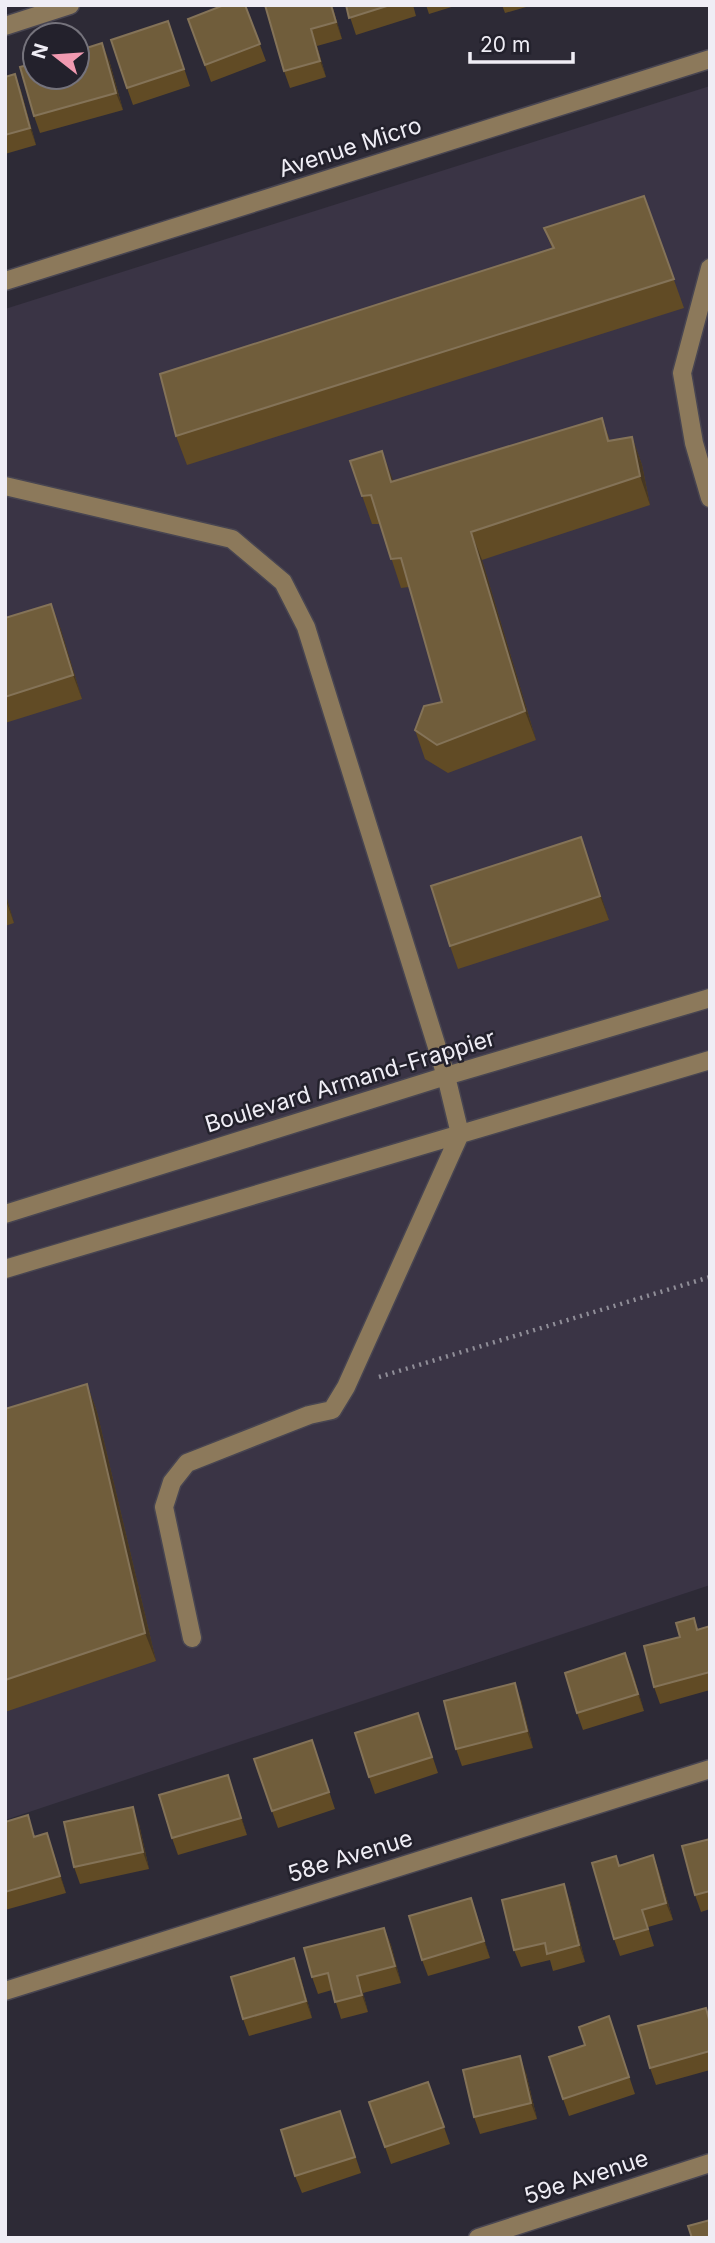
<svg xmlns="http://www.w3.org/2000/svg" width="715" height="2243" viewBox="0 0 715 2243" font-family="Inter,sans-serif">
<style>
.commercial{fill:#3a3445}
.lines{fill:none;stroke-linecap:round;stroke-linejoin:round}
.minor-casing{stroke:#484551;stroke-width:21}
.path{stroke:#908e98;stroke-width:4.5;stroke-dasharray:2 5;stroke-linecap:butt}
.minor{stroke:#8c795b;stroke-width:18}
.wall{fill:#614b25}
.shaded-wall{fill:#463722}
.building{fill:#705d3b;stroke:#847358;stroke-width:2}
.labels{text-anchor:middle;stroke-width:5;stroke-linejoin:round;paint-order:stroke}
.street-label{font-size:23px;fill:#efedf5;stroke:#23212c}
</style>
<rect width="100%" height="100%" fill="#2d2a36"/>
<path class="commercial" d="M710,86V1585L5,1820V309Z"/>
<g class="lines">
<g class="minor-casing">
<path id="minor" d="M5,26L70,5
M710,268L682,373L694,443L710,498
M5,281L710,59
M5,486L232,539L283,582L306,627L446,1076L460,1134L346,1387L332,1410L309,1415L187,1463L172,1482L164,1507L192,1638
M5,1214L446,1076L710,998
M5,1269L710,1060
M5,1991L710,1769
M478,2238L710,2163"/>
</g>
<path class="path" d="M379,1377L710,1277"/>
<use href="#minor" class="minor"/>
</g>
<path class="wall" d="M245,5L266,61L211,82L188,19Z
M265,5H332L342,39L317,46L326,77L290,88L284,71Z
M346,5H413L416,16L356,35Z
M426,5H458L429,14Z
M502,5H533L505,13Z
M174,38L190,86L133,105L127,88Z
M109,60L123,110L40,133L34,116Z
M15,74L21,91L36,145L5,154V77Z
M644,196L684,308L187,465L176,436L552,248L544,228Z
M602,418L610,441L632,437L642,465L650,505L482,560L536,740L448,773L425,759L415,730L442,702L409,587L401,588L380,524H372L350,461L393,481Z
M51,604L60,627L82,699L5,723V618Z
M581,837L609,920L458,969L450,946Z
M5,892L14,923L5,926Z
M87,1384L97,1412L156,1661L5,1712V1409Z
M694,1618L698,1629L710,1626V1690L660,1704L654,1687L680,1637Z
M632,1670L644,1711L583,1730L577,1713Z
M521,1700L533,1748L462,1766L456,1749Z
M418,1713L438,1773L375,1794L369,1777Z
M312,1740L335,1809L278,1828L272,1811Z
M228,1775L247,1835L178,1855L172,1838Z
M5,1822L35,1836L47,1833L66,1893L5,1910Z
M139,1824L149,1869L80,1884L74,1867Z
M710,1839V1909L701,1912L695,1895Z
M653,1855L659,1872L673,1920L648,1927L654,1946L620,1956L614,1939L619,1865Z
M471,1898L490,1958L428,1976L422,1960Z
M570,1901L585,1962L553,1971L550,1960L521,1967L514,1950Z
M384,1928L391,1945L401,1983L363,1993L368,2012L341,2019L332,1990L318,1994L312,1977Z
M300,1975L312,2018L249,2036L243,2019Z
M609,2016L635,2094L569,2116L563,2099Z
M710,2019V2070L656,2085L650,2068Z
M526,2073L537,2119L480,2134L474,2117Z
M428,2082L450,2144L391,2164L385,2147Z
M346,2128L361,2173L302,2193L295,2176Z"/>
<path class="shaded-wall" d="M331,5H332L342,39L336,22Z
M311,29L317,46L326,77L320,61Z
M102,43L109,60L123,110L116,93Z
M15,74L21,91L36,145L30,128Z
M632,437L642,465L650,505L640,476Z
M382,451L393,480L401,511L391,482Z
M471,532L482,560L536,740L525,711Z
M51,604L60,627L82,699L73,675Z
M581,837L590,861L609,920L600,896Z
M5,892L14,923L5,898Z
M87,1384L97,1412L156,1661L145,1633Z
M625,1653L632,1670L644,1711L638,1694Z
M515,1683L521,1700L533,1748L527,1731Z
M228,1775L234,1792L247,1835L241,1818Z
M133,1807L139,1824L149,1869L143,1852Z
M47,1833L53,1850L66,1893L60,1876Z
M653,1855L659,1872L673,1920L666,1903Z
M564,1884L570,1901L585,1962L579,1945Z
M471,1898L477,1915L490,1958L484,1941Z
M384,1928L391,1945L401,1983L395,1966Z
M294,1958L300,1975L312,2018L306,2001Z
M357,1976L363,1993L368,2012L362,1995Z
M520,2056L526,2073L537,2119L531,2103Z"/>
<path class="building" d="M224,5H245L260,44L205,65L188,19Z
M265,5H331L336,22L311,29L320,61L284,71Z
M346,5H390L349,18Z
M168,21L184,69L127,88L111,40Z
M102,43L116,93L34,116L20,67L35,63V77H77V51Z
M15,74L30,128L5,135V77Z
M644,196L674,279L176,436L160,374L554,248L544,228Z
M602,418L608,441L632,437L640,476L471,532L525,711L437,745L415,730L424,706L442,702L401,558L391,559L371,495L362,496L350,461L382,451L391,482Z
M51,604L73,675L5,697V618Z
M581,837L600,896L450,946L431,886Z
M87,1384L145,1633L5,1680V1409Z
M694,1618L697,1630L710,1626V1672L654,1687L644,1646L680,1637L676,1623Z
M625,1653L638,1694L577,1713L565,1673Z
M515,1683L527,1731L456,1749L444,1701Z
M418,1713L432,1757L369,1777L355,1733Z
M312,1740L329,1792L272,1811L254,1759Z
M228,1775L241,1818L172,1838L159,1795Z
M133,1807L143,1852L74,1867L64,1822Z
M28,1815L34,1837L47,1833L60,1876L5,1892V1822Z
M710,1839V1891L695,1895L682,1846Z
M653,1855L666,1903L642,1910L648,1929L614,1939L592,1863L616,1856L619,1866Z
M564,1884L579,1945L547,1954L545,1943L514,1950L502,1900Z
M471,1898L484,1941L422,1960L409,1916Z
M384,1928L395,1966L357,1976L362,1995L335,2002L328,1973L312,1977L304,1948Z
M294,1958L306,2001L243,2019L231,1977Z
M706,2008L710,2023V2051L650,2068L638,2026Z
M609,2016L629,2077L563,2099L549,2057L585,2045L579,2027Z
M520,2056L531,2103L474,2117L463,2070Z
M428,2082L444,2127L385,2147L369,2102Z
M340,2111L355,2157L295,2176L281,2130Z
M710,2220V2238H692L688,2226Z"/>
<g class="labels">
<g class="street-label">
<text transform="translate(350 147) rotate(-18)" y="8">Avenue Micro</text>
<text transform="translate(350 1081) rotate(-17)" y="8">Boulevard Armand-Frappier</text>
<text transform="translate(350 1856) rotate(-17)" y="8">58e Avenue</text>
<text transform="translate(586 2177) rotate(-18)" y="8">59e Avenue</text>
</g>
</g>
<rect width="715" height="2243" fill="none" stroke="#efedf5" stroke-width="14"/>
<g transform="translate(56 56) rotate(287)"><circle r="33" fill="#23212c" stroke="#75737c" stroke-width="2"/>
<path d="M0-5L12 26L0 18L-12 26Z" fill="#f19ab1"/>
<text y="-10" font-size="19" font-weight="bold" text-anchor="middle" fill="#efedf5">N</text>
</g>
<path d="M470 52v10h103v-10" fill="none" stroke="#efedf5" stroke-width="3.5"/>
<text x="480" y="52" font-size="21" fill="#efedf5" stroke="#23212c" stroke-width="5" paint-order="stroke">20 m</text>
</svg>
